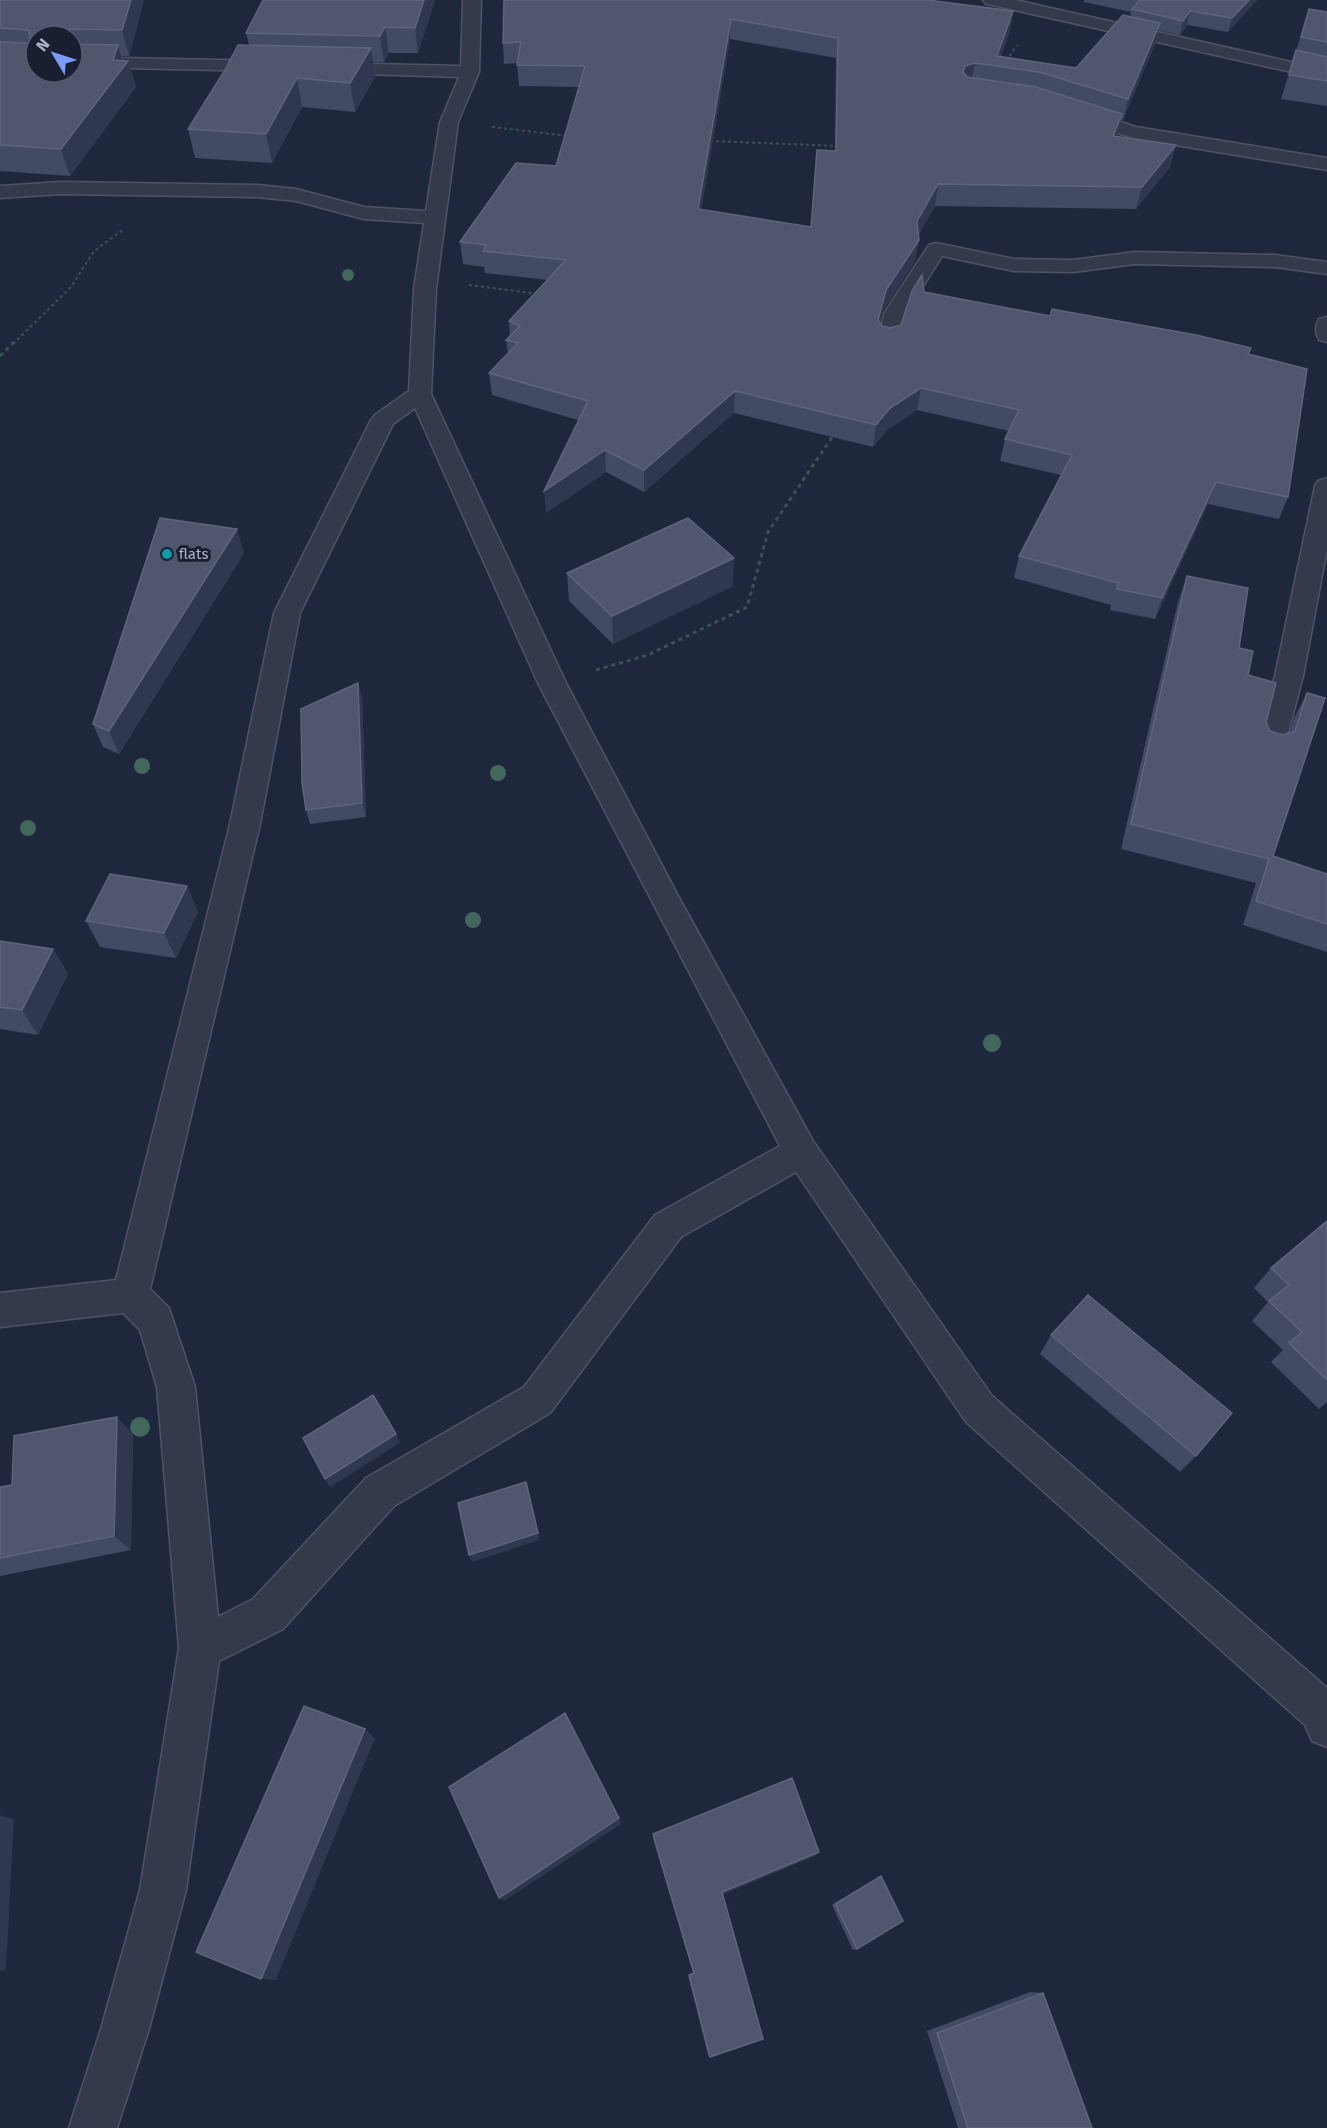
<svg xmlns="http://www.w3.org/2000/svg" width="1327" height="2128" viewBox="0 0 1327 2128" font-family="'Fira Sans',sans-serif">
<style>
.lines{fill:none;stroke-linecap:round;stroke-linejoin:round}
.minor-casing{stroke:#4e5466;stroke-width:3}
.path-far1{stroke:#3c5157;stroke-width:2;stroke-dasharray:3 3;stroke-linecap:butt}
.path{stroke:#3c5157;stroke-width:3;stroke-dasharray:4 4;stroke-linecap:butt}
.minor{fill:#333a4c;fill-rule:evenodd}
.tree{fill:#44675d}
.wall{fill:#434b64;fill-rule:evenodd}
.shaded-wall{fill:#30384f}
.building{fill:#4f566e;stroke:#5e657c;stroke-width:1.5;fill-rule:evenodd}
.culture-dot{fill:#0f9aa8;stroke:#191f30;stroke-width:2}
.labels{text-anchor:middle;stroke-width:6;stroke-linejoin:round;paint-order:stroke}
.far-poi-label{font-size:15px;fill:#aeb4c8;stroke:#191f30;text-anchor:start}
</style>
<rect width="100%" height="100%" fill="#1f273c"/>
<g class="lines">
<g class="minor-casing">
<path id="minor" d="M463,0H481L479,72L458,122L436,289L431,394L566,683L677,894L813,1141L992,1396L1327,1688V1747L1312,1741L1305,1725L966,1422L796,1172L681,1237L550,1413L394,1506L283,1629L219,1661L186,1890L149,2029L117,2128H69L101,2029L140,1890L179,1648L157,1387L140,1330L123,1313L0,1327V1293L116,1280L230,824L274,613L371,420L375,415L409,391L414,289L424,223L364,219L296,201L257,197L61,194L0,198V186L61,182L257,185L296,189L364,207L426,211L440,122L459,77L329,73L323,72L320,68L323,64L329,63L461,66ZM415,408L538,683L780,1146L655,1215L524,1387L366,1478L253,1599L218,1617L195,1387L169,1308L150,1289L260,824L300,613L393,424Z
M983,0H1015L1327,70V80L992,5L986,4Z
M72,57L271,61L277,62L280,66L277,70L271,71L72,67Z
M1076,107L1136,127L1327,158V170L1133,138L1069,117L1067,113L1069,109Z
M936,243L1014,259L1073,260L1135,252L1275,255L1327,262V274L1275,267L1135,264L1073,272L1014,271L942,256L907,312L896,346L888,348L880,346L877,341L885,312L929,245Z
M1327,317V342L1319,340C1315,333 1315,326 1319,319Z
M1327,478V549L1303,676L1284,748L1280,755L1270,758L1260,755L1256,748L1275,676L1315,486L1318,481Z"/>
</g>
<path class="path-far1" d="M1006,61L1017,45
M492,127L568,136
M710,141L837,146
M469,285L539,294
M13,344L71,287L94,251L124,229"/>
<path class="path" d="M0,356L14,342
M596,670L648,655L747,607L768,532L835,433"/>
<use href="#minor" class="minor"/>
</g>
<g class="tree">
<circle cx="348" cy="275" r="6"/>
<circle cx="142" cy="766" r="8"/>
<circle cx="498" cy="773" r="8"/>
<circle cx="28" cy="828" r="8"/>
<circle cx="473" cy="920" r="8"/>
<circle cx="992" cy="1043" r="9"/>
<circle cx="140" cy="1427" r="10"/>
</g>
<path class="wall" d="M0,0H144L129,56H121L122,61H128L136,87L70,176L0,171ZM36,36H72V72Z
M435,0L418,53H389L384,62H373L375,77L355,112L302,107L272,163L195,158L188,129L249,45L246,33Z
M504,0L1013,11L1010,31L1001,56L1076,68L1130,17L1131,12L1084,2V0H1257L1228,32L1187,25L1180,35L1158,30L1155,44L1123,120H1121L1116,137L1176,145L1170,167L1136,209L935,206L918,235L915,261L883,311L880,323L882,326L890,328L901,325L924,292L1249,354L1288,497L1279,519L1208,504L1155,619L1110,610L1111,605L1014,578L1019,556L1061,475L1000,461L1005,439L1009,431L917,410L887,430L873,447L734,413L644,492L606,472L546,513L578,420L492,395L489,373L508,354L506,340L510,336L509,321L548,280L485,273L484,267L463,264L460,242L556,166L579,87L519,86L517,63L504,64L503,43ZM730,39L836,58L835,151L811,227L701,210Z
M1309,9L1327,12V106L1281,99Z
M244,553L119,754L103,747L93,724Z
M567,573L733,586L613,644L569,601Z
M1187,576L1239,648L1266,722L1270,731L1283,735L1290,732L1294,718L1307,693L1273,856L1327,874V952L1243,925L1256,883L1121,849L1178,602Z
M362,697L366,817L310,824L306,810Z
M187,886L198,912L176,958L100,947L86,921Z
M0,941L53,949L68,974L38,1035L0,1029Z
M1327,1221V1402L1319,1409L1271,1362L1283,1350L1252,1321L1268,1302L1254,1288L1271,1268Z
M1051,1335L1196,1456L1180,1472L1040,1354Z
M133,1434L131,1550L0,1576V1487L12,1485Z
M653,1834L819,1852L814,1856L723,1894L710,2057L708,2055L688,1975L693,1973L653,1839Z
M881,1876L857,1949L853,1950L832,1905Z
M1030,1992L1043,1993L1092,2128H958L927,2031Z"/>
<path class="shaded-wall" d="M131,0H144L129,56L122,30Z
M424,0H435L418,53L415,28Z
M1249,0H1257L1228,32L1232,18Z
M1013,11L1010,31L997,66V56Z
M1190,11L1187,25L1180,35L1183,21Z
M731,19L730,39L698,231V209Z
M1160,23L1155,44L1123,120L1128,99Z
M385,27L389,53L384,62L380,36Z
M64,29L66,36H63L62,31Z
M118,45L124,67L128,61L136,87L70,176L61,149L113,60Z
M371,48L375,77L355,112L350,83Z
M975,63L971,84L963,72L965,66Z
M297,78L302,107L272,163L266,134Z
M1122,114L1117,135L1108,157L1113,136Z
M1176,145L1170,167L1136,209L1142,187Z
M938,184L935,206L914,243L917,221Z
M919,240L915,261L883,311L875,342L878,320L886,290Z
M921,388L917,410L887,430L873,447L876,425L890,408Z
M735,391L734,413L644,492V470Z
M605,450L606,472L546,513L544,491Z
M1216,482L1208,504L1155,619L1162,598Z
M237,529L244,553L119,754L109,731Z
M734,558L733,586L613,644L612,616Z
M358,683L362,697L366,817L362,803Z
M187,886L198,912L176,958L164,933Z
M53,949L68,974L38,1035L22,1010Z
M117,1417L133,1434L131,1550L114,1536Z
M396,1434L400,1443L330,1487L325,1479Z
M526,1482L540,1540L472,1562L469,1555Z
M365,1729L375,1738L276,1980L261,1979Z
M0,1815L14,1819L6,1969L0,1971Z
M619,1818L621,1824L504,1901L499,1898Z
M819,1852L814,1856L720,1895L722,1892Z"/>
<path class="building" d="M0,0H131L122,30L64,29L62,31L63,36H36V72H72V44L118,45L113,60L128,61L61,149L0,145V42L27,43L30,41L29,30L0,28Z
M263,0H424L415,28L385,27L380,36L246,33Z
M504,0H927L1013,11L997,56L1076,68L1123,15L1160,23L1128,99L1039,72L975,63L965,66L963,72L967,77L1036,87L1122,114L1113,136L1176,145L1142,187L938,184L917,221L919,240L886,290L878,320L882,326L890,328L901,325L912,291L922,275L924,292L1050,316L1052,309L1196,335L1251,348L1248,354L1307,369L1288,497L1216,482L1162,598L1117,589L1118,583L1019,556L1072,455L1005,439L1019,410L921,388L890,408L876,425L735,391L644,470L605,450L544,491L588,401L489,373L518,343L506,340L520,326L509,321L566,260L483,251L486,245L460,242L516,163L556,166L585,66L517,65L521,42L503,43ZM731,19L838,38L836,151L817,150L811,227L698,209Z
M1140,0H1249L1232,18L1190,11L1183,21L1132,9Z
M1309,9L1327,12V42L1301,37Z
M238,45L371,48L350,83L297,78L266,134L188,129L225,70Z
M1296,50L1327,57V81L1289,75Z
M160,518L237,529L109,731L93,724Z
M688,518L734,558L612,616L567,573Z
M1187,576L1248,588L1239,648L1253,651L1248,675L1276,683L1266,722L1270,731L1283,735L1295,731L1307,693L1325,698L1273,856L1327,874V924L1256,901L1269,859L1131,824Z
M358,683L362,803L306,810L302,782L301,709Z
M110,874L187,886L164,933L86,921Z
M0,941L53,949L22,1010L0,1007Z
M1327,1221V1380L1289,1343L1302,1332L1269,1301L1289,1285L1271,1268Z
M1088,1295L1232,1413L1196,1456L1051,1335Z
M373,1395L396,1434L325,1479L303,1438Z
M117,1417L114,1536L0,1558V1487L12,1485L14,1436Z
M526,1482L538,1533L469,1555L458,1503Z
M304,1706L365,1729L261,1979L196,1952Z
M565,1713L619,1818L499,1898L449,1787Z
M792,1778L819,1852L722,1892L763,2039L710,2057L689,1975L694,1973L653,1834Z
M881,1876L903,1921L857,1949L835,1904Z
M1043,1993L1092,2128H968L937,2033Z"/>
<circle class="culture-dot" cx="167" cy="554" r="6"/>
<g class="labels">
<g class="far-poi-label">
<text x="179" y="559">flats</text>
</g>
</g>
<g transform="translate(54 54) rotate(309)"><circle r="28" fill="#191f30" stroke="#555b6d" stroke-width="1.5"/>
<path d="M0-4.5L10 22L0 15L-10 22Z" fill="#7c9bff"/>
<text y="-9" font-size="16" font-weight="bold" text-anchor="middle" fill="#aeb4c8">N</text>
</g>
</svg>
